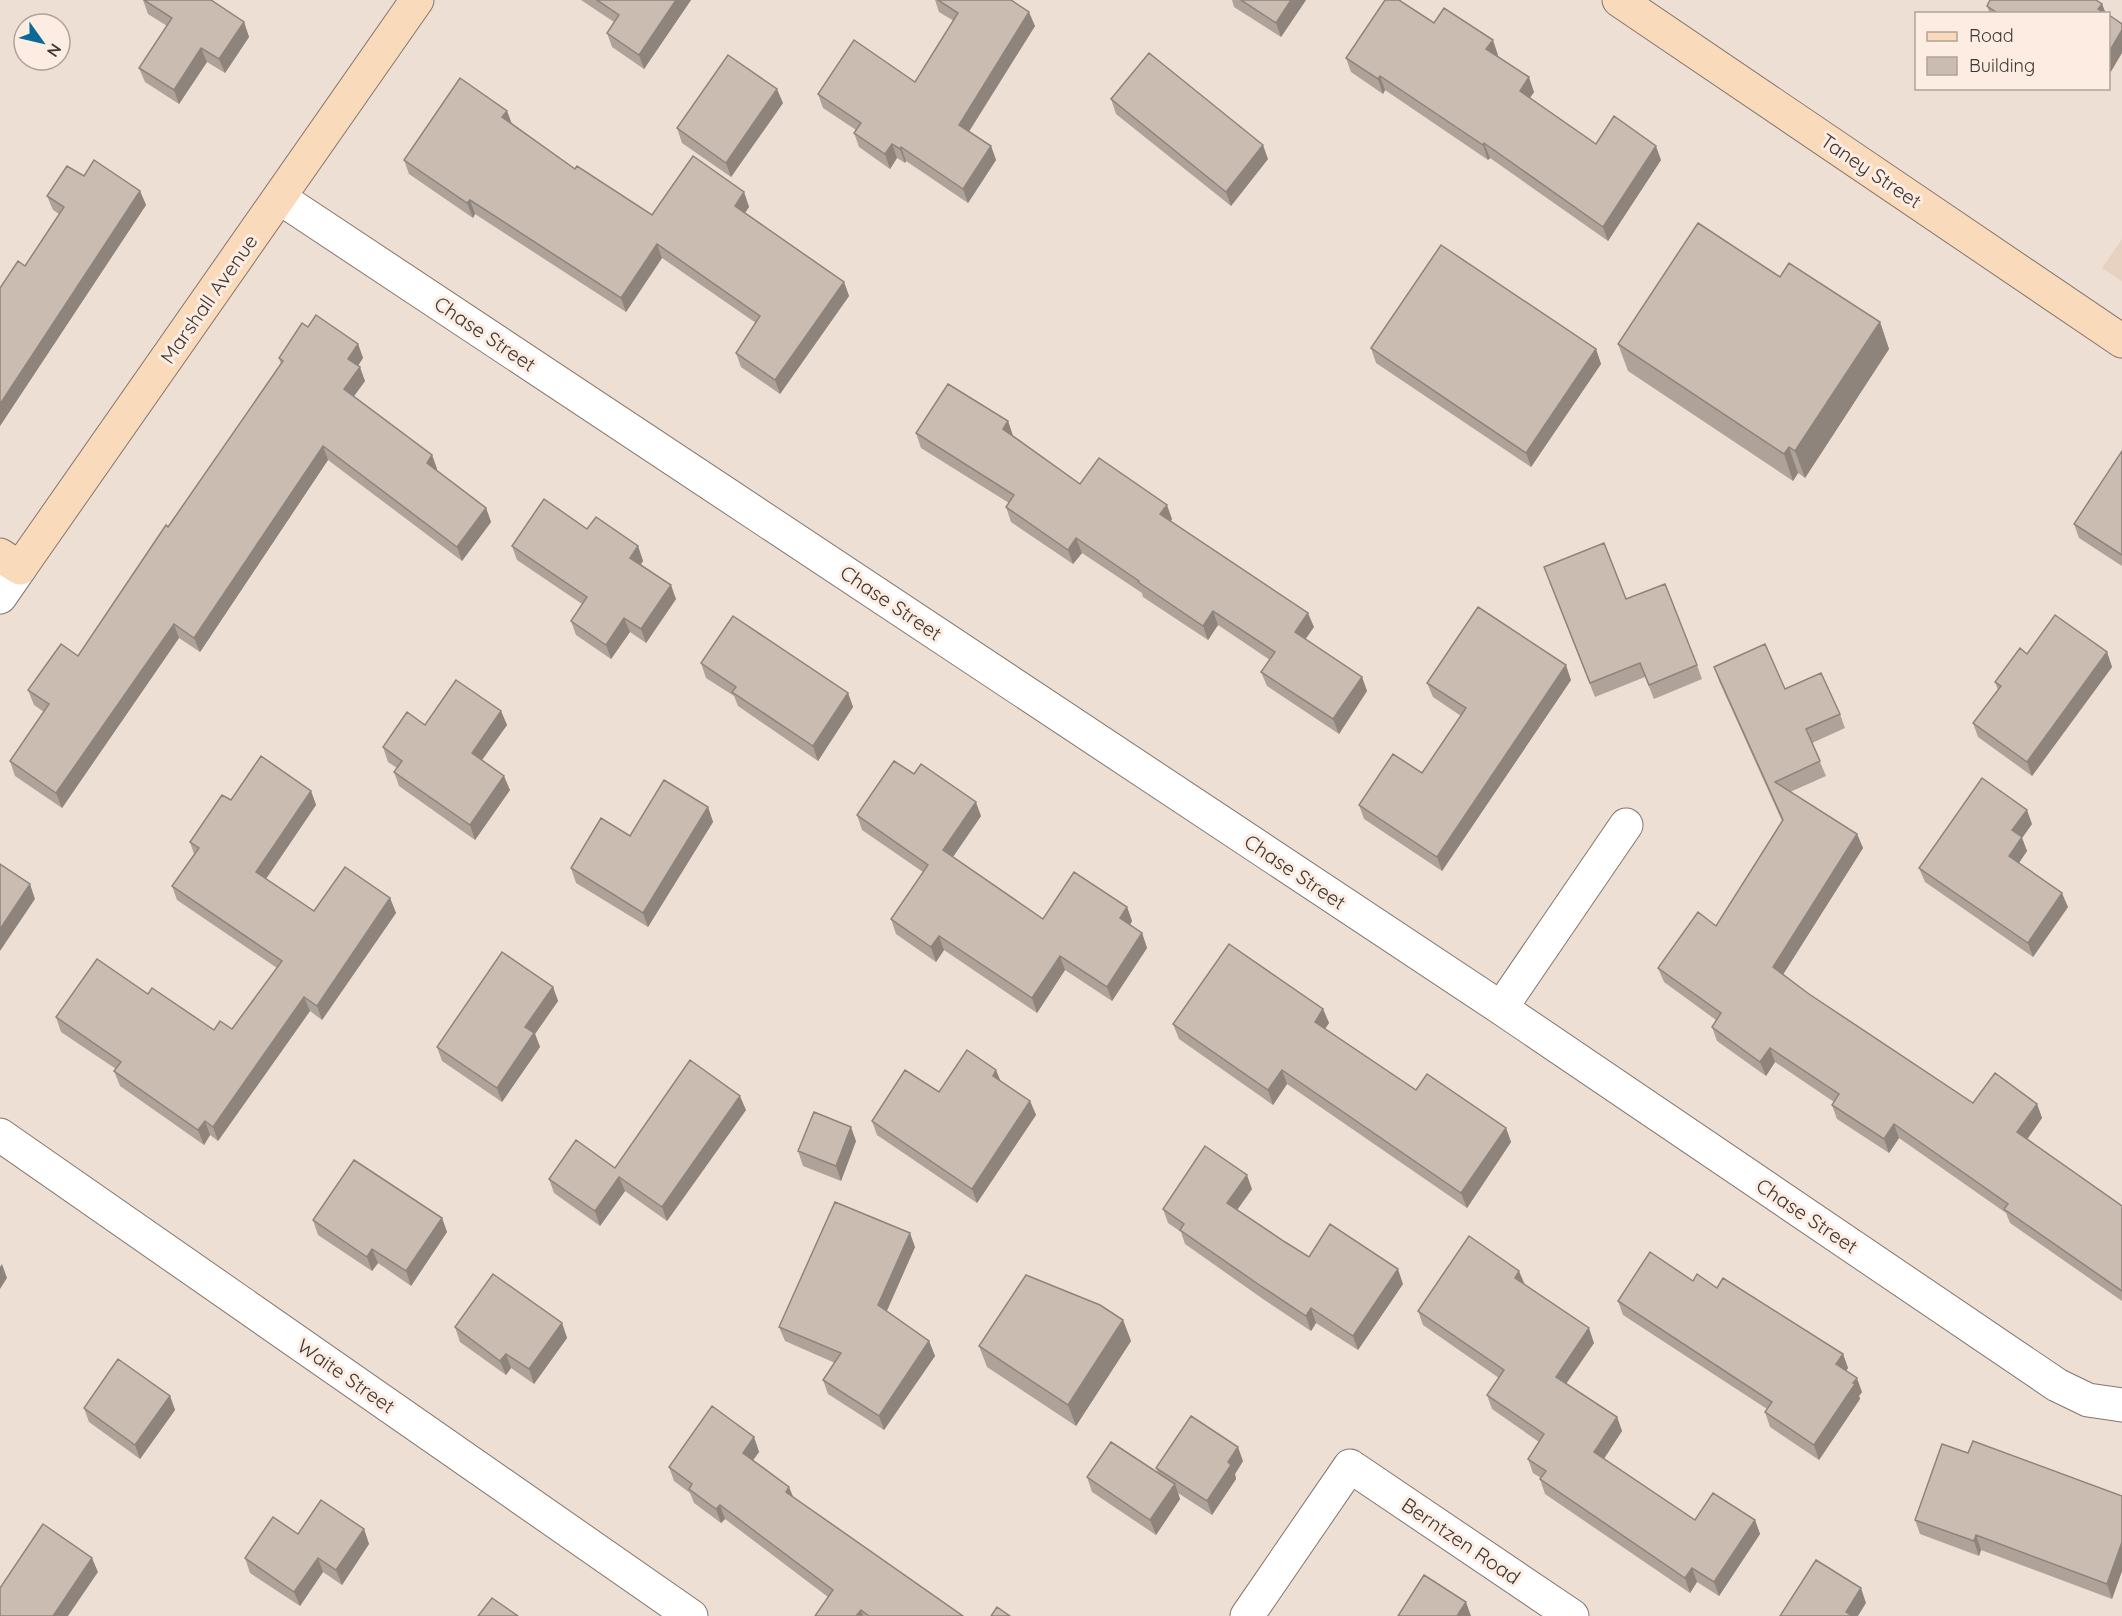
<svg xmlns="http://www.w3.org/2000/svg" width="2122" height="1616" viewBox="0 0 2122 1616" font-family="Quicksand,sans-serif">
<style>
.built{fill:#e7d2c1}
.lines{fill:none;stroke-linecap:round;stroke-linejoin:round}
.street-casing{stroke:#84766c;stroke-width:35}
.secondary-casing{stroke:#84766c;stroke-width:35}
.street{stroke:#fff;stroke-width:33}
.secondary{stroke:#f9dabb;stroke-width:33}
.wall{fill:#afa298}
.shaded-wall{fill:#8e847c}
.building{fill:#cbbcb1;stroke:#8e847c;stroke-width:1.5}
.labels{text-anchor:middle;stroke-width:6;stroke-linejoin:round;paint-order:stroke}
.street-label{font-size:20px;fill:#3c3632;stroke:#fcece1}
</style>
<rect width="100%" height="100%" fill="#eedfd4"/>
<path class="built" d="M2122,239V281L2102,268Z"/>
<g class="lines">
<g class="street-casing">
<path id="street" d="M280,198L1501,1008L2057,1385L2088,1400L2122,1405
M0,597L20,568
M1501,1008L1626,825
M0,1135L691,1616
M1247,1616L1350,1466L1572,1616"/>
</g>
<g class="secondary-casing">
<path id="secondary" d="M1619,0L2122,341
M0,555L20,568L417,0"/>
</g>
<use href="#street" class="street"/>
<use href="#secondary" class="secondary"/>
</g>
<path class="wall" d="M143,0L244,22L249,37L225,73L207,62L179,104L145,82L139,68L167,26L148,14Z
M581,0H691L644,69L612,47L607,33L614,22Z
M935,0H1011L1035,26L969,132L991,146L996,160L968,203L906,161L905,163L897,158L890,169L859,147L854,133L856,130L823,108L818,94L915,82L954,21L939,12Z
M1232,0H1306L1281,37L1234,7Z
M2102,4L2106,14H1990L1987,6Z
M1434,23L1498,55L1497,56L1534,92L1530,98L1596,144L1661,160L1608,241L1490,158L1488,160L1385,90L1383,94L1351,72L1346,58Z
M1111,99L1268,159L1231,206L1116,114Z
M783,103L731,177L682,143L677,128Z
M507,111L512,124L575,169L652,215L744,192L749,207L745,213L844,282L849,296L780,394L741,367L736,353L756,323L662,258L626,312L475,214L473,218L409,174L404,160Z
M84,176L140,191L146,205L0,426V288L25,266L59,214L53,210L47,196Z
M1880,322L1889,349L1805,478L1798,473L1793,481L1628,371L1618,344Z
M308,327L358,344L363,358L358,366L365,381L354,396L432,455L437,469L436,470L486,508L491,522L462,561L328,460L200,652L179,638L62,808L15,776L10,761L44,712L34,705L28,690L78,656L281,364L279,358Z
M1371,348L1596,349L1601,364L1531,467L1376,363Z
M1008,421L1013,436L1080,484L1172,519L1171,521L1314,627L1305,639L1362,677L1367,691L1339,734L1267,686L1261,672L1270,660L1218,625L1208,640L1143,597L1142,593L1082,553L1073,564L1011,522L1006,507L1009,503L921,448L916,433Z
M2122,451V566L2079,538L2074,524Z
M587,529L638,546L643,561L641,564L676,599L646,643L630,632L611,659L576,635L571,621L582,604L517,560L512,546Z
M1549,581L1626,599L1697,665L1702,679L1654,699L1645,677L1595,697Z
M2107,652L2112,667L2032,776L1978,737L1973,723L1998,690L1995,682Z
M701,663L848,693L853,707L818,761L738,706L734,696L706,678Z
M1714,667L1785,689L1840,714L1845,728L1812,743L1826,776L1790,792L1857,834L1863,848L1783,974L1809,994L1973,1103L2037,1104L2042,1118L2027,1139L2122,1206V1301L2010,1223L2006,1213L1899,1138L1889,1153L1837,1119L1832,1105L1834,1102L1775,1062L1766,1076L1717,1041L1712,1027L1716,1020L1664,982L1658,968L1716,926L1782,821L1719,681Z
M1571,680L1442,871L1364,819L1359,805L1422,773L1461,716L1433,697L1427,683Z
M501,711L507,725L482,760L510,790L475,840L399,786L394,772L397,768L388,762L383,747L425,725Z
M914,774L981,816L953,857L1043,919L1127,907L1132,921L1130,925L1142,933L1147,948L1112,1001L1065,970L1037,1013L944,950L936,962L896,934L891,919L923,872L862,830L857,815Z
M311,791L316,805L266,879L314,911L390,898L396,913L322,1020L310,1011L218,1141L210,1135L204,1145L120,1086L114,1071L116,1069L61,1032L56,1017L148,994L214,1030L232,1029L277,968L177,900L172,886L194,854L190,842L231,800Z
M708,807L713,822L648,927L576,883L571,868L630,836Z
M2032,824L2022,838L2027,851L2019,863L2068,907L2033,957L1925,882L1919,868Z
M553,987L558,1001L535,1034L540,1047L502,1102L442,1061L437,1047Z
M1323,1009L1329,1023L1325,1029L1416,1090L1506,1128L1511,1142L1467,1208L1287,1084L1273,1105L1179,1039L1173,1024Z
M1001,1081L1030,1101L1036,1115L977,1203L877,1135L872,1121L939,1092Z
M746,1110L667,1221L625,1191L600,1226L554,1193L549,1179L615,1168Z
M856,1141L841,1181L803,1166L798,1151Z
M1252,1189L1237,1210L1285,1242L1309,1257L1403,1284L1358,1350L1316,1323L1311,1331L1263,1299L1185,1244L1181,1232L1168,1223L1163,1209Z
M442,1218L447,1232L411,1286L378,1263L372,1271L318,1235L313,1220Z
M915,1247L887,1311L929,1341L935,1356L884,1430L828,1394L823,1380L835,1363L785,1341L779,1327Z
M1693,1281L1717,1288L1843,1354L1848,1368L1846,1371L1862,1392L1859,1396L1860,1399L1819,1460L1770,1427L1765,1412L1767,1409L1623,1315L1618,1301Z
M1524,1284L1594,1343L1566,1384L1617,1417L1622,1431L1604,1459L1695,1520H1755L1760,1534L1719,1596L1697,1582L1690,1593L1545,1494L1540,1479L1541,1478L1533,1473L1528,1459L1539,1442L1492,1409L1487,1395L1499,1378L1423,1325L1418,1311Z
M1123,1320L1131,1341L1076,1426L987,1367L979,1346Z
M562,1323L567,1338L534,1384L511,1368L506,1375L460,1342L455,1327Z
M170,1396L175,1410L140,1459L89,1422L84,1408Z
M754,1437L759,1452L753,1460L793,1497L963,1616H815L828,1597L725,1519L721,1523L694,1503L690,1493L674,1481L669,1467Z
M1968,1453L2122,1496V1571L2112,1599L1981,1550L1979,1556L1920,1534L1915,1520Z
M1243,1461L1235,1474L1236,1479L1212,1515L1178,1493L1180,1499L1156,1535L1092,1492L1087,1477L1158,1473L1156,1468Z
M364,1529L369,1544L342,1585L323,1572L300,1606L250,1573L245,1558L298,1534Z"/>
<path class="shaded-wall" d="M676,0H691L644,69L639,55Z
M1291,0H1306L1281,37L1276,23Z
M2102,4L2106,14L2098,9Z
M1029,12L1035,26L964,139L959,125Z
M244,22L249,37L225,73L219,59Z
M2122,30V53L2109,75V52Z
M1493,40L1498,55L1491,63L1486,49Z
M201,48L207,62L179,104L174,90Z
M1380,76L1385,90L1383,94L1378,79Z
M1529,77L1534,92L1525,105L1520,91Z
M777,89L783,103L731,177L726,163Z
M507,111L512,125L502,117Z
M1484,143L1490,158L1488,160L1483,145Z
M892,144L897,158L890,169L885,154Z
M1263,145L1268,159L1231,206L1226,192Z
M991,146L996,160L968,203L963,189Z
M1656,146L1661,160L1608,241L1603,227Z
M901,147L906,161L905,163L900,149Z
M140,191L146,205L0,426V404Z
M744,192L749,207L740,220L735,206Z
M470,200L475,214L473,218L467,203Z
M657,244L662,258L626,312L621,298Z
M844,282L849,296L780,394L775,380Z
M1880,322L1889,349L1805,478L1795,451Z
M358,344L363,358L353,373L348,359Z
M1596,349L1601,364L1531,467L1526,453Z
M360,367L365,381L349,403L344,389Z
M1008,421L1013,436L1008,444L1003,429Z
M323,446L328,460L200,652L194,638Z
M1789,447L1798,473L1793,481L1784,454Z
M432,455L437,469L432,477L427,463Z
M1167,505L1172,519L1165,528L1160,514Z
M486,508L491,522L462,561L457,547Z
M1076,538L1082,553L1073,564L1068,550Z
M638,546L643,561L636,572L630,558Z
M671,585L676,599L646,643L641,629Z
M1213,611L1218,625L1208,640L1203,626Z
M1308,613L1314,627L1300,647L1295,632Z
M624,618L630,632L611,659L606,645Z
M174,624L179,638L62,808L56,793Z
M2107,652L2112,667L2032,776L2027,762Z
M1566,665L1571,680L1442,871L1437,857Z
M1362,677L1367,691L1339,734L1333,719Z
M848,693L853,707L818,761L813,746Z
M501,711L507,725L477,767L472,753Z
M504,776L510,790L475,840L470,825Z
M311,791L316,805L261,886L256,872Z
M976,802L981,816L948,864L943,850Z
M708,807L713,822L648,927L643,913Z
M2027,810L2032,824L2022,838L2027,851L2014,870L2009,856L2012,830Z
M1857,834L1863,848L1779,981L1773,967Z
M30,884L35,899L0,951V929Z
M2062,893L2068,907L2033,957L2028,943Z
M390,898L396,913L322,1020L317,1006Z
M1127,907L1132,921L1125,933L1120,918Z
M1142,933L1147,948L1112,1001L1107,987Z
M939,936L944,950L936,962L931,947Z
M1060,956L1065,970L1037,1013L1032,998Z
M553,987L558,1001L535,1034L540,1047L502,1102L497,1088L525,1027Z
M304,997L310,1011L218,1141L213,1127Z
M1323,1009L1329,1023L1320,1036L1315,1022Z
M1770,1048L1775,1062L1766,1076L1760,1062Z
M996,1070L1002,1084L993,1076Z
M1282,1070L1287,1084L1273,1105L1268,1090Z
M740,1096L746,1110L667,1221L662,1207Z
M1030,1101L1036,1115L977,1203L972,1189Z
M2037,1104L2042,1118L2022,1147L2017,1132Z
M205,1121L210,1135L204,1145L198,1130Z
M1894,1124L1899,1138L1889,1153L1884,1139Z
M851,1127L856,1141L841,1181L836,1166Z
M1506,1128L1511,1142L1467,1208L1461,1193Z
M1247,1175L1252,1189L1232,1217L1227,1203Z
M619,1177L625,1191L600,1226L595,1211Z
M442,1218L447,1232L411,1286L406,1271Z
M910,1233L915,1247L883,1319L878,1305Z
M372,1249L378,1263L372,1271L367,1257Z
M2,1264L7,1278L0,1289V1267Z
M1398,1269L1403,1284L1358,1350L1353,1336Z
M1519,1271L1525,1285L1515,1278Z
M1311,1308L1316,1323L1311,1331L1306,1316Z
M1123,1320L1131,1341L1076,1426L1068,1405Z
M562,1323L567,1338L534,1384L529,1369Z
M1589,1328L1594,1343L1561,1391L1556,1377Z
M929,1341L935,1356L884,1430L879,1416Z
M506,1354L511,1368L506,1375L500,1361Z
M1843,1354L1848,1368L1841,1378L1836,1364Z
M1857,1378L1862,1392L1859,1396L1860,1399L1819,1460L1814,1445Z
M170,1396L175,1410L140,1459L135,1445Z
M1617,1417L1622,1431L1599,1466L1594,1452Z
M754,1437L759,1452L748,1467L743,1453Z
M1238,1447L1243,1461L1235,1474L1236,1479L1212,1515L1207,1501L1228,1462Z
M1175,1484L1180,1499L1156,1535L1150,1520Z
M789,1487L795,1501L786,1492Z
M720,1505L725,1519L721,1523L716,1509Z
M1755,1520L1760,1534L1719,1596L1714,1582Z
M364,1529L369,1544L342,1585L336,1570Z
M1976,1535L1981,1550L1979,1556L1974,1541Z
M2122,1542V1571L2112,1599L2107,1584Z
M92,1558L98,1572L68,1616H53Z
M318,1558L323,1572L300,1606L294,1592Z
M1692,1568L1697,1582L1690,1593L1685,1578Z
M1861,1588L1866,1603L1858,1616H1847L1846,1612Z
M1466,1602L1471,1616H1457Z
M861,1610L863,1616H856Z"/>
<path class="building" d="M144,0H211L244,22L219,59L201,48L174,90L139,68L172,18Z
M597,0H676L639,55L607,33L619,15Z
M938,0H1011L1029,12L959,125L991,146L963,189L901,147L900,149L892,144L885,154L854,133L861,123L818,94L854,40L915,82L958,13Z
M1241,0H1291L1276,23Z
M1385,0H1399L1434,23L1444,8L1493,40L1486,49L1529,77L1520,91L1596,144L1614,116L1656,146L1603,227L1484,143L1483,145L1380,76L1378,79L1346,58Z
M1990,0H2096L2102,4L2098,9L2105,14H1999L1987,6Z
M2109,15L2122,24V30L2109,52Z
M1149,53L1263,145L1226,192L1111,99Z
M728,55L777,89L726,163L677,128Z
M460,78L507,111L502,117L575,169L577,166L652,215L693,156L744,192L735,206L844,282L775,380L736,353L760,316L657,244L621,298L470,200L467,203L404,160Z
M94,160L140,191L0,404V288L18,261L25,266L64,207L47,196L67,166L84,176Z
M1698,223L1780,277L1789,263L1880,322L1795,451L1789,447L1784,454L1618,344Z
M1441,245L1596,349L1526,453L1371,348Z
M316,315L358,344L348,359L360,367L344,389L432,455L427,463L486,508L457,547L323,446L194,638L174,624L56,793L10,761L49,704L28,690L61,644L78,656L166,525L168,527L283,361L279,358L302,323L308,327Z
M948,384L1008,421L1003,429L1080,484L1099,458L1167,505L1160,514L1308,613L1295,632L1362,677L1333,719L1261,672L1275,652L1213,611L1203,626L1138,582L1139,581L1076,538L1068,550L1006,507L1014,495L916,433Z
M2122,451V555L2074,524Z
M544,499L587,529L596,517L638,546L630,558L671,585L641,629L624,618L606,645L571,621L587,597L512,546Z
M1604,543L1626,599L1665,584L1697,665L1649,685L1640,663L1590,683L1544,567Z
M1478,607L1566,665L1437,857L1359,805L1393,754L1422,773L1466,708L1427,683Z
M2055,615L2107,652L2027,762L1973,723L2001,686L1995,682L2020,648L2027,654Z
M733,616L848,693L813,746L732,692L736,687L701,663Z
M1765,644L1785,689L1821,673L1840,714L1806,729L1820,761L1775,782L1857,834L1773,967L1809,994L1973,1103L1995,1073L2037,1104L2017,1132L2122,1206V1291L2004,1209L2008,1204L1894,1124L1884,1139L1832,1105L1839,1094L1770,1048L1760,1062L1712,1027L1721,1013L1658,968L1698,912L1716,926L1783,820L1714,667Z
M456,680L501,711L472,753L504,776L470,825L394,772L402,761L383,747L407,712L425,725Z
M261,756L311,791L256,872L314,911L345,867L390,898L317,1006L304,997L213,1127L205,1121L198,1130L114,1071L121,1062L56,1017L97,959L148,994L152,988L214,1030L220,1021L232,1029L282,961L172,886L199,848L190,842L222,795L231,800Z
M894,761L914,774L921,764L976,802L943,850L1043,919L1074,872L1127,907L1120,918L1142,933L1107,987L1060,956L1032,998L939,936L931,947L891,919L928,865L857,815Z
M1982,778L2027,810L2012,830L2022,837L2009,856L2062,893L2028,943L1919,868Z
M664,780L708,807L643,913L571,868L601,818L630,836Z
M0,864L30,884L0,929Z
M1229,944L1323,1009L1315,1022L1416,1090L1427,1074L1506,1128L1461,1193L1282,1070L1268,1090L1173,1024Z
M502,952L553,987L525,1027L534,1033L497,1088L437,1047Z
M967,1050L996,1070L993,1076L1030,1101L972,1189L872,1121L905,1070L939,1092Z
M690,1060L740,1096L662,1207L619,1177L595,1211L549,1179L576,1140L615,1168Z
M814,1112L851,1127L836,1166L798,1151Z
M1205,1146L1247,1175L1227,1203L1285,1242L1309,1257L1330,1224L1398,1269L1353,1336L1311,1308L1306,1316L1258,1284L1180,1230L1184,1224L1163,1209Z
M354,1160L442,1218L406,1271L372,1249L367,1257L313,1220Z
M835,1202L910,1233L878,1305L929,1341L879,1416L823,1380L841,1353L779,1327Z
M1469,1236L1519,1271L1515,1278L1589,1328L1556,1377L1617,1417L1594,1452L1695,1520L1713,1493L1755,1520L1714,1582L1692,1568L1685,1578L1540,1479L1546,1471L1528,1459L1544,1434L1487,1395L1504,1370L1418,1311Z
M1650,1252L1693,1281L1697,1274L1717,1288L1723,1278L1843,1354L1836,1364L1857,1378L1853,1383L1855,1384L1814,1445L1765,1412L1772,1402L1618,1301Z
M493,1274L562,1323L529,1369L506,1354L500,1361L455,1327Z
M1026,1275L1100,1305L1123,1320L1068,1405L979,1346Z
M118,1359L170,1396L135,1445L84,1408Z
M712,1406L754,1437L743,1453L789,1487L786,1492L963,1616H869L861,1610L856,1616H815L833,1590L720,1505L716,1509L689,1489L692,1484L669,1467Z
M1191,1416L1238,1447L1228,1462L1231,1465L1207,1501L1156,1468Z
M1973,1441L2122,1496V1542L2107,1584L1976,1535L1974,1541L1915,1520L1942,1444L1968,1453Z
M1111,1442L1175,1484L1150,1520L1087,1477Z
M321,1500L364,1529L336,1570L318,1558L294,1592L245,1558L273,1517L298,1534Z
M43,1524L92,1558L53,1616H0V1588Z
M1816,1560L1861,1588L1846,1612L1852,1616H1780Z
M1424,1575L1466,1602L1457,1616H1398Z
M492,1598L518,1616H478Z
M997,1607L1010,1616H991Z"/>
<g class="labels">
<g class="street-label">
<text transform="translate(1871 171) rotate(34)" y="7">Taney Street</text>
<text transform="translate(209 299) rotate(-55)" y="7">Marshall Avenue</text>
<text transform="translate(485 334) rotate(34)" y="7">Chase Street</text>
<text transform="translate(891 603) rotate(34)" y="7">Chase Street</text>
<text transform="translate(1295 872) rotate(34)" y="7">Chase Street</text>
<text transform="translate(1807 1216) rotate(34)" y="7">Chase Street</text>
<text transform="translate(346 1376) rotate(35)" y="7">Waite Street</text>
<text transform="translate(1461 1541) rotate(34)" y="7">Berntzen Road</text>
</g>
</g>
<rect x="1915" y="12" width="195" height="78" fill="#fcece1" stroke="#afa39b" stroke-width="1.5"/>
<rect x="1927" y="32" width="30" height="9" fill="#f9dabb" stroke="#afa39b" stroke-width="1.5"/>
<text x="1969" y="42" font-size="18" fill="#3c3632">Road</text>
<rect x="1927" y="57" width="30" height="18" fill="#cbbcb1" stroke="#afa39b" stroke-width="1.5"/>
<text x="1969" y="72" font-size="18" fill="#3c3632">Building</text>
<g transform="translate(42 42) rotate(124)"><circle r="28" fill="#fcece1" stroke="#afa39b" stroke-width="1.5"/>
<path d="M0-4.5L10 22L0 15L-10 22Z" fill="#0b6998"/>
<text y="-9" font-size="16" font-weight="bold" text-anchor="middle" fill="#3c3632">N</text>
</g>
</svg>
